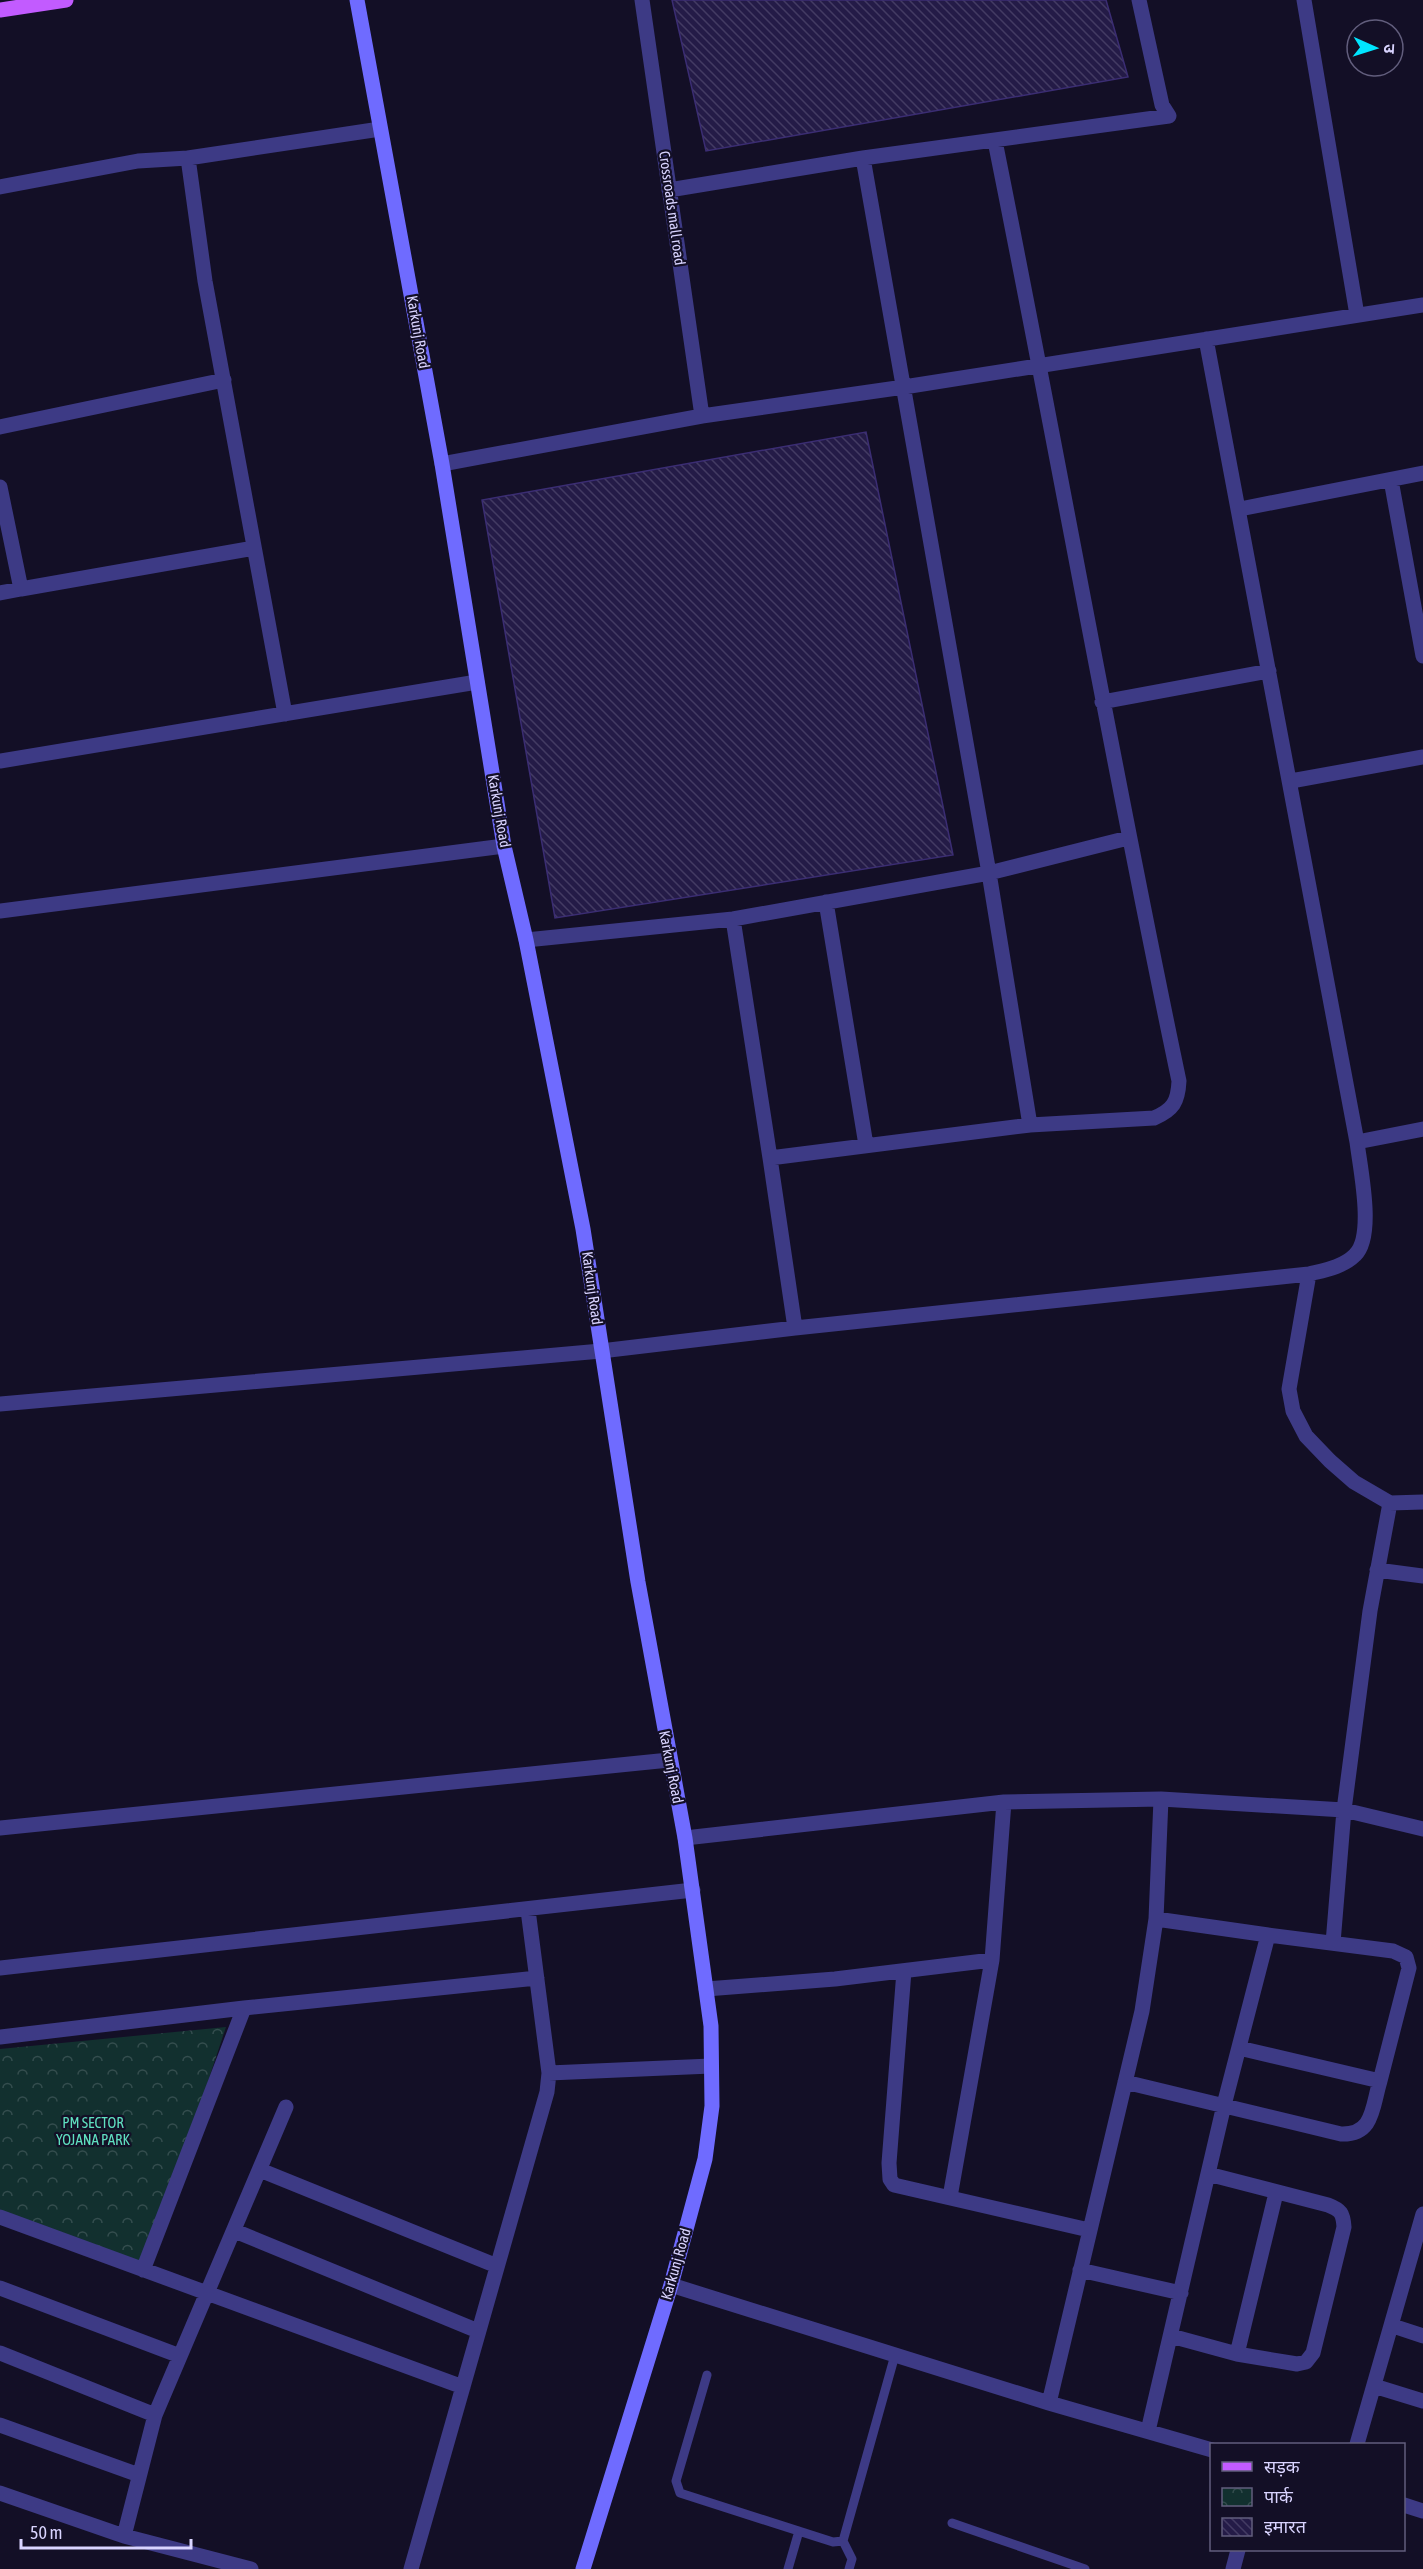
<svg xmlns="http://www.w3.org/2000/svg" width="1423" height="2569" viewBox="0 0 1423 2569" font-family="'Asap Condensed','Noto Sans Devanagari',sans-serif">
<style>
.park{fill:url(#park-crowns)}
.building{fill:url(#building-back-hatch);stroke:#3b2d73;stroke-width:1.5}
.lines{fill:none;stroke-linecap:round;stroke-linejoin:round}
.lane{stroke:#3d3a85;stroke-width:9}
.street{stroke:#3d3a85;stroke-width:15}
.secondary{stroke:#6f6bff;stroke-width:15}
.primary{stroke:#c25bff;stroke-width:15}
.labels{text-anchor:middle;stroke-width:4.5;stroke-linejoin:round;paint-order:stroke}
.street-label{font-size:15px;fill:#d9d4ff;stroke:#130f26}
.park-label{font-size:15px;fill:#5fe0c0;stroke:#130f26}
</style>
<defs>
<pattern id="park-crowns" width="20" height="18" patternUnits="userSpaceOnUse" patternTransform="scale(1.5)"><rect width="20" height="18" fill="#12302f"/><path d="M2 6a3 3 0 1 1 6 0M12 15a3 3 0 1 1 6 0" fill="none" stroke="#344d4e"/></pattern>
<pattern id="building-back-hatch" width="6" height="6" patternUnits="userSpaceOnUse" patternTransform="scale(1.5)"><rect width="6" height="6" fill="#241b47"/><path d="M-1 5l2 2M0 0l6 6M5-1l2 2" fill="none" stroke="#433b63"/></pattern>
</defs>
<rect width="100%" height="100%" fill="#130f26"/>
<path class="park" d="M226,2027L145,2270L0,2210V2049Z"/>
<path class="building" d="M672,0H1106L1128,77L706,151Z
M866,432L953,855L555,918L482,500Z"/>
<g class="lines">
<path class="lane" d="M707,2375L676,2481L680,2493L833,2542L843,2541
M952,2523L1085,2569
M843,2541L895,2355
M843,2541L852,2559L849,2569
M788,2569L799,2531"/>
<path class="street" d="M642,0L702,416
M1304,0L1357,315
M188,158L380,129
M0,187L138,161L188,158L205,281L285,714
M669,190L863,158L1169,116L1162,105L1139,0
M0,427L224,380
M442,464L702,416L904,387L1423,305
M1391,480L1423,656
M0,487L21,589L254,548
M1240,509L1423,473
M0,593L21,589
M1102,702L1269,671
M0,761L477,682
M1291,781L1423,757
M826,902L866,1145
M0,911L504,846
M733,919L770,1158L1030,1125L1154,1118C1173,1110 1178,1102 1179,1081C1113,768 1058,454 995,141
M526,940L733,919L989,873L863,158
M1030,1125L989,873L1128,838
M1357,1142L1423,1129
M770,1158L795,1328
M1309,1274L1289,1389L1293,1411L1306,1436L1330,1461L1354,1482L1390,1503L1423,1502
M0,1404L601,1351L795,1328L1309,1274C1325,1270 1343,1267 1355,1255C1375,1236 1360,1168 1357,1142L1206,339
M1377,1570L1423,1576
M0,1828L669,1760
M685,1838L1004,1802L1161,1799L1344,1810L1423,1829
M1333,1943L1344,1810L1370,1611L1390,1503
M0,1968L693,1890
M904,1971L889,2163L890,2179L894,2185L1089,2230
M706,1989L835,1979L992,1960
M0,2037L244,2008L537,1978
M1239,2048L1380,2081L1409,1968L1406,1957L1393,1951L1268,1935
M549,2073L711,2066
M1125,2082L1341,2134C1374,2135 1372,2107 1380,2081
M260,2170L497,2266
M950,2197L992,1960L1004,1802
M0,2217L463,2387
M235,2231L478,2331
M143,2270L244,2008
M1080,2270L1181,2293
M671,2285L1049,2403L1212,2450
M0,2288L180,2356
M1393,2326L1423,2336
M1171,2336L1237,2354L1297,2364L1306,2362L1313,2353L1344,2227C1343,2213 1341,2210 1328,2205L1208,2174
M0,2353L155,2415
M1237,2354L1276,2193
M1374,2386L1423,2401
M1049,2403L1142,2011L1156,1919L1161,1799
M0,2425L139,2475
M1148,2431L1224,2105L1268,1935L1156,1919
M1357,2444L1423,2214
M0,2493L124,2536L251,2569
M1404,2505L1423,2511
M124,2536L155,2415L286,2107
M411,2569L547,2092L549,2073L528,1910
M1233,2569L1238,2550"/>
<path class="secondary" d="M357,0L442,464L504,846L526,940L583,1229L638,1582L685,1838L711,2026L712,2106L705,2159L671,2285L583,2569"/>
<path class="primary" d="M0,10L66,0"/>
</g>
<g class="labels">
<g class="street-label">
<text transform="translate(672 208) rotate(82)" y="5">Crossroads mall road</text>
<text transform="translate(418 332) rotate(80)" y="5">Karkunj Road</text>
<text transform="translate(499 811) rotate(80)" y="5">Karkunj Road</text>
<text transform="translate(592 1288) rotate(82)" y="5">Karkunj Road</text>
<text transform="translate(671 1767) rotate(79)" y="5">Karkunj Road</text>
<text transform="translate(676 2264) rotate(-74)" y="5">Karkunj Road</text>
</g>
<g class="park-label">
<text x="93" y="2128">PM SECTOR<tspan x="93" dy="17">YOJANA PARK</tspan></text>
</g>
</g>
<rect x="1210" y="2443" width="195" height="108" fill="#130f26" stroke="#625e7d" stroke-width="1.5"/>
<rect x="1222" y="2462" width="30" height="9" fill="#c25bff" stroke="#625e7d" stroke-width="1.5"/>
<text x="1264" y="2473" font-size="18" fill="#d9d4ff">सड़क</text>
<rect x="1222" y="2488" width="30" height="18" fill="url(#park-crowns)" stroke="#625e7d" stroke-width="1.5"/>
<text x="1264" y="2503" font-size="18" fill="#d9d4ff">पार्क</text>
<rect x="1222" y="2518" width="30" height="18" fill="url(#building-back-hatch)" stroke="#625e7d" stroke-width="1.5"/>
<text x="1264" y="2533" font-size="18" fill="#d9d4ff">इमारत</text>
<g transform="translate(1375 48) rotate(93)"><circle r="28" fill="#130f26" stroke="#625e7d" stroke-width="1.5"/>
<path d="M0-4.5L10 22L0 15L-10 22Z" fill="#00e5ff"/>
<text y="-9" font-size="16" font-weight="bold" text-anchor="middle" fill="#d9d4ff">उ</text>
</g>
<path d="M21 2539v9h170v-9" fill="none" stroke="#d9d4ff" stroke-width="3"/>
<text x="30" y="2539" font-size="18" fill="#d9d4ff" stroke="#130f26" stroke-width="4.5" paint-order="stroke">50 m</text>
</svg>
